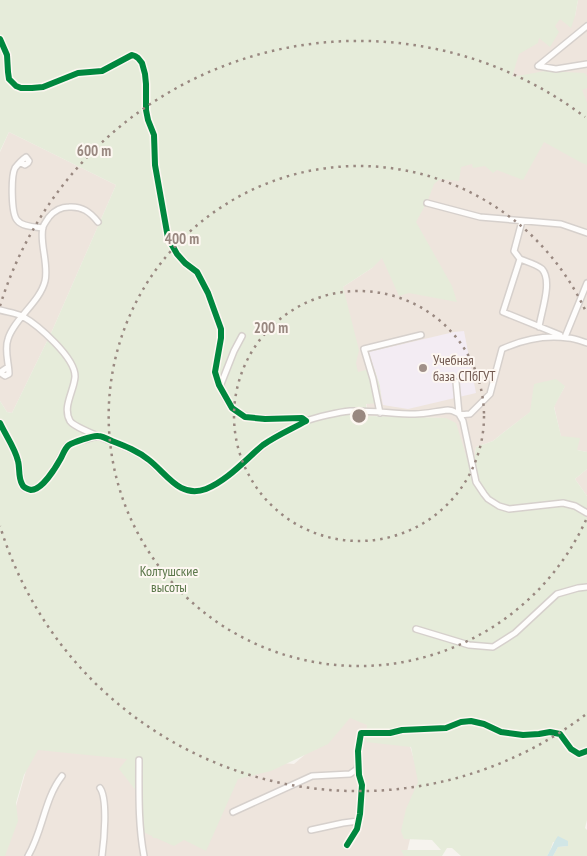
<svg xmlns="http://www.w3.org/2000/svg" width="587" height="856" viewBox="0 0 587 856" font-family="'PT Sans Narrow',sans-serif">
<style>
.residential{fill:#eee5dd}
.education{fill:#f3ecf3}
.green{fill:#e6ecda}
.water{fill:#d1e6e6}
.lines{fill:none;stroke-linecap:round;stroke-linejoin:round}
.minor-casing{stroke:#d6d0cc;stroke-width:8}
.minor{stroke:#fefdfc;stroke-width:5}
.cycleway-casing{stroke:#fdf7f1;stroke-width:9}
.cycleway{stroke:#00873e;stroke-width:6}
.ring{fill:none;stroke:#998880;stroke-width:2.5;stroke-dasharray:2.5 5}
.poi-dot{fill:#a09088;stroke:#fdf7f1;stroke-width:2}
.labels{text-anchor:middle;stroke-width:4;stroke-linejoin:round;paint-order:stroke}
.poi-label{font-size:14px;fill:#725a51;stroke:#fdf7f1;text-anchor:start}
.park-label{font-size:14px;fill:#5b774a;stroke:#fdf7f1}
.centre{fill:#998880;stroke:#fdf7f1;stroke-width:2.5}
.ring-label{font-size:15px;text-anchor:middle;font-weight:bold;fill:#998880;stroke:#fdf7f1;stroke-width:4;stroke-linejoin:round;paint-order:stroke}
</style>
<rect width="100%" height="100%" fill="#f6f3ee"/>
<path class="residential" d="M578,0H587V452L577,450L561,437L554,406L565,386L504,432L493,441L476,447L472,477L446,418L368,416L365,393L352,390L343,287L372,268L507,51L548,19L575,16Z
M9,132L116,185L52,331L12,413L7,412L0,401V152Z
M587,469V496L575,479Z
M350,716L410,746L422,788L406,856H2L34,742L294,764Z"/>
<path class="education" d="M464,331L476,393L408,409L383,405L379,384L369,352L454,332Z"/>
<path class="green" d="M0,0H578L575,16L571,28L560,19L555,26L559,32L550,47L539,38L538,43L519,54L512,77L545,71L585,73L587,77V88L582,90L587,103V165L580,162L544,142L523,180L497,170L493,173L485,166L473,168L472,164L461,167L459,181L440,179L434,184L428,200L416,222L452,286L457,302L409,293L399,296L382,258L372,268L343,287L359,350L356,363L358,372L374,368L380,386L381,403L366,404L368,416L446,418L456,423L472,475L476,447L493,441L504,432L530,412L534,384L556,379L565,386L554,407L561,436L580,438L577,450L587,452V469L575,479L587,496V820L585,828L587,830V856H553L558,847L568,846L553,842L550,851L547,856H461L452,848H447L442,856H404L401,850H441L432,840L404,839L401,831L406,809L418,782L411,747L366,742L367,725L350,718L328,744L271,771L238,779L206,851L184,840L174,846L156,838H153L152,836L139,830L137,792L119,769L127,759L38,750L24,775L16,803L18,821L5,856H0V401L7,412L12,413L52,331L116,185L9,132L0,151Z"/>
<path class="water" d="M558,836L568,841V846L558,847L553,856H547C551,850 553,843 558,836Z"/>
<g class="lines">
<g class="minor-casing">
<path id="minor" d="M538,66L587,26
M538,66L556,69L587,64
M21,163L25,165L28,163L29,161L26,157C23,159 18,164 15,168C11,176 11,213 17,220C22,227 35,227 43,228
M427,203L480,217L561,224L587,233
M522,221L514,251L520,259L503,312L560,335
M520,259C527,262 536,264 542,269C553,281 541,312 539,327
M0,310C7,312 15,313 22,316C38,325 76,358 75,377C74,391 62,407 70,421C76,430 124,445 138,453C155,462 174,490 192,492C220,493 255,448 279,434C284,432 289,431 293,428C298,426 302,423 306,421C317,417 339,412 350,411C372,410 393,414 415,414C426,414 437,411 448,410C453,410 455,412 459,414C462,415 467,414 470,414L490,394L502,349C522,340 546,335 568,338C574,338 581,341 587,343
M242,336L234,351L221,384C221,390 223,394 226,399C237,419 254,419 274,418C283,418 292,419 302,418L306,421
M565,337L587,283
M8,367L2,371V374L5,376L9,374C9,363 4,350 8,339C14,319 40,302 45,281C49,264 39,242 43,227C44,224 47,220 49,217C54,211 61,207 69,207C82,206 90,212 98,222
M456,382L459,414L463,421L476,482L484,494L488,499L499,506L509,509L563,503L575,506L587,513
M380,413L373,379L364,349L421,335
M0,423L16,454L19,463L21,483L24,488L29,490L35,489L43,484L55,467L67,446L74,443L97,436
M416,629L469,645L493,647L515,633L557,594L578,588L587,587
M139,760C139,792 138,824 144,856
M100,788C108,799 104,841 102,856
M233,812L312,776L350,774L357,769L358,765
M311,830L343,823L358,821
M347,845L357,829L360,814L362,785L359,775L358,751L361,733H390L402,730L446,728L461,722L471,721L484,724L501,732L523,735L539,734L550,732L560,734L571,749L579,754L587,751
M28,856C43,831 44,799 62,776"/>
</g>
<use href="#minor" class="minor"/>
<g class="cycleway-casing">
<path id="cycleway" d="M0,39L7,55L8,72L9,79L16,86L21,88H32L43,87L78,73L102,71L132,55L135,56L138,58L142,63L145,74L146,84V110L148,120L154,135L155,165L168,238L177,254L185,263L197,272L208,293L221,329V338L215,372L219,385L232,408L245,417L265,419L302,418L306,421
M0,423C6,436 15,448 18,461C20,468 18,477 22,484C23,487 27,489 31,490C42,490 56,467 61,458C63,454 65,448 69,445C72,443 93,435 98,436C102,436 108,439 112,441C125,446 138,451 149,460C167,474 180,499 206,489C228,480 245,460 263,445C277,435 292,429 306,421
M347,845L357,829L360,814L362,785L359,775L358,751L361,733H390L402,730L446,728L461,722L471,721L484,724L501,732L523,735L539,734L550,732L560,734L571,749L579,754L587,751"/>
</g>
<use href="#cycleway" class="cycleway"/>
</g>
<g class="ring">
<circle cx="359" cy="416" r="125"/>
<path d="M586 520A250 250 0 1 1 586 312"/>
<path d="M585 715A375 375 0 0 1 0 526M0 306A375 375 0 0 1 585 117"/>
</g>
<circle class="poi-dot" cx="423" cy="368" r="5"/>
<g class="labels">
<g class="poi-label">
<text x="433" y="365">Учебная<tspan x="433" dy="16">база СПбГУТ</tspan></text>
</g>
<g class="park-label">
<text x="169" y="576">Колтушские<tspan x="169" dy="16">высоты</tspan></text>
</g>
</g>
<circle cx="359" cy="416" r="8" class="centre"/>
<g class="ring-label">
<text x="94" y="156">600 m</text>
<text x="182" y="244">400 m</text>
<text x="271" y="333">200 m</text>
</g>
</svg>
